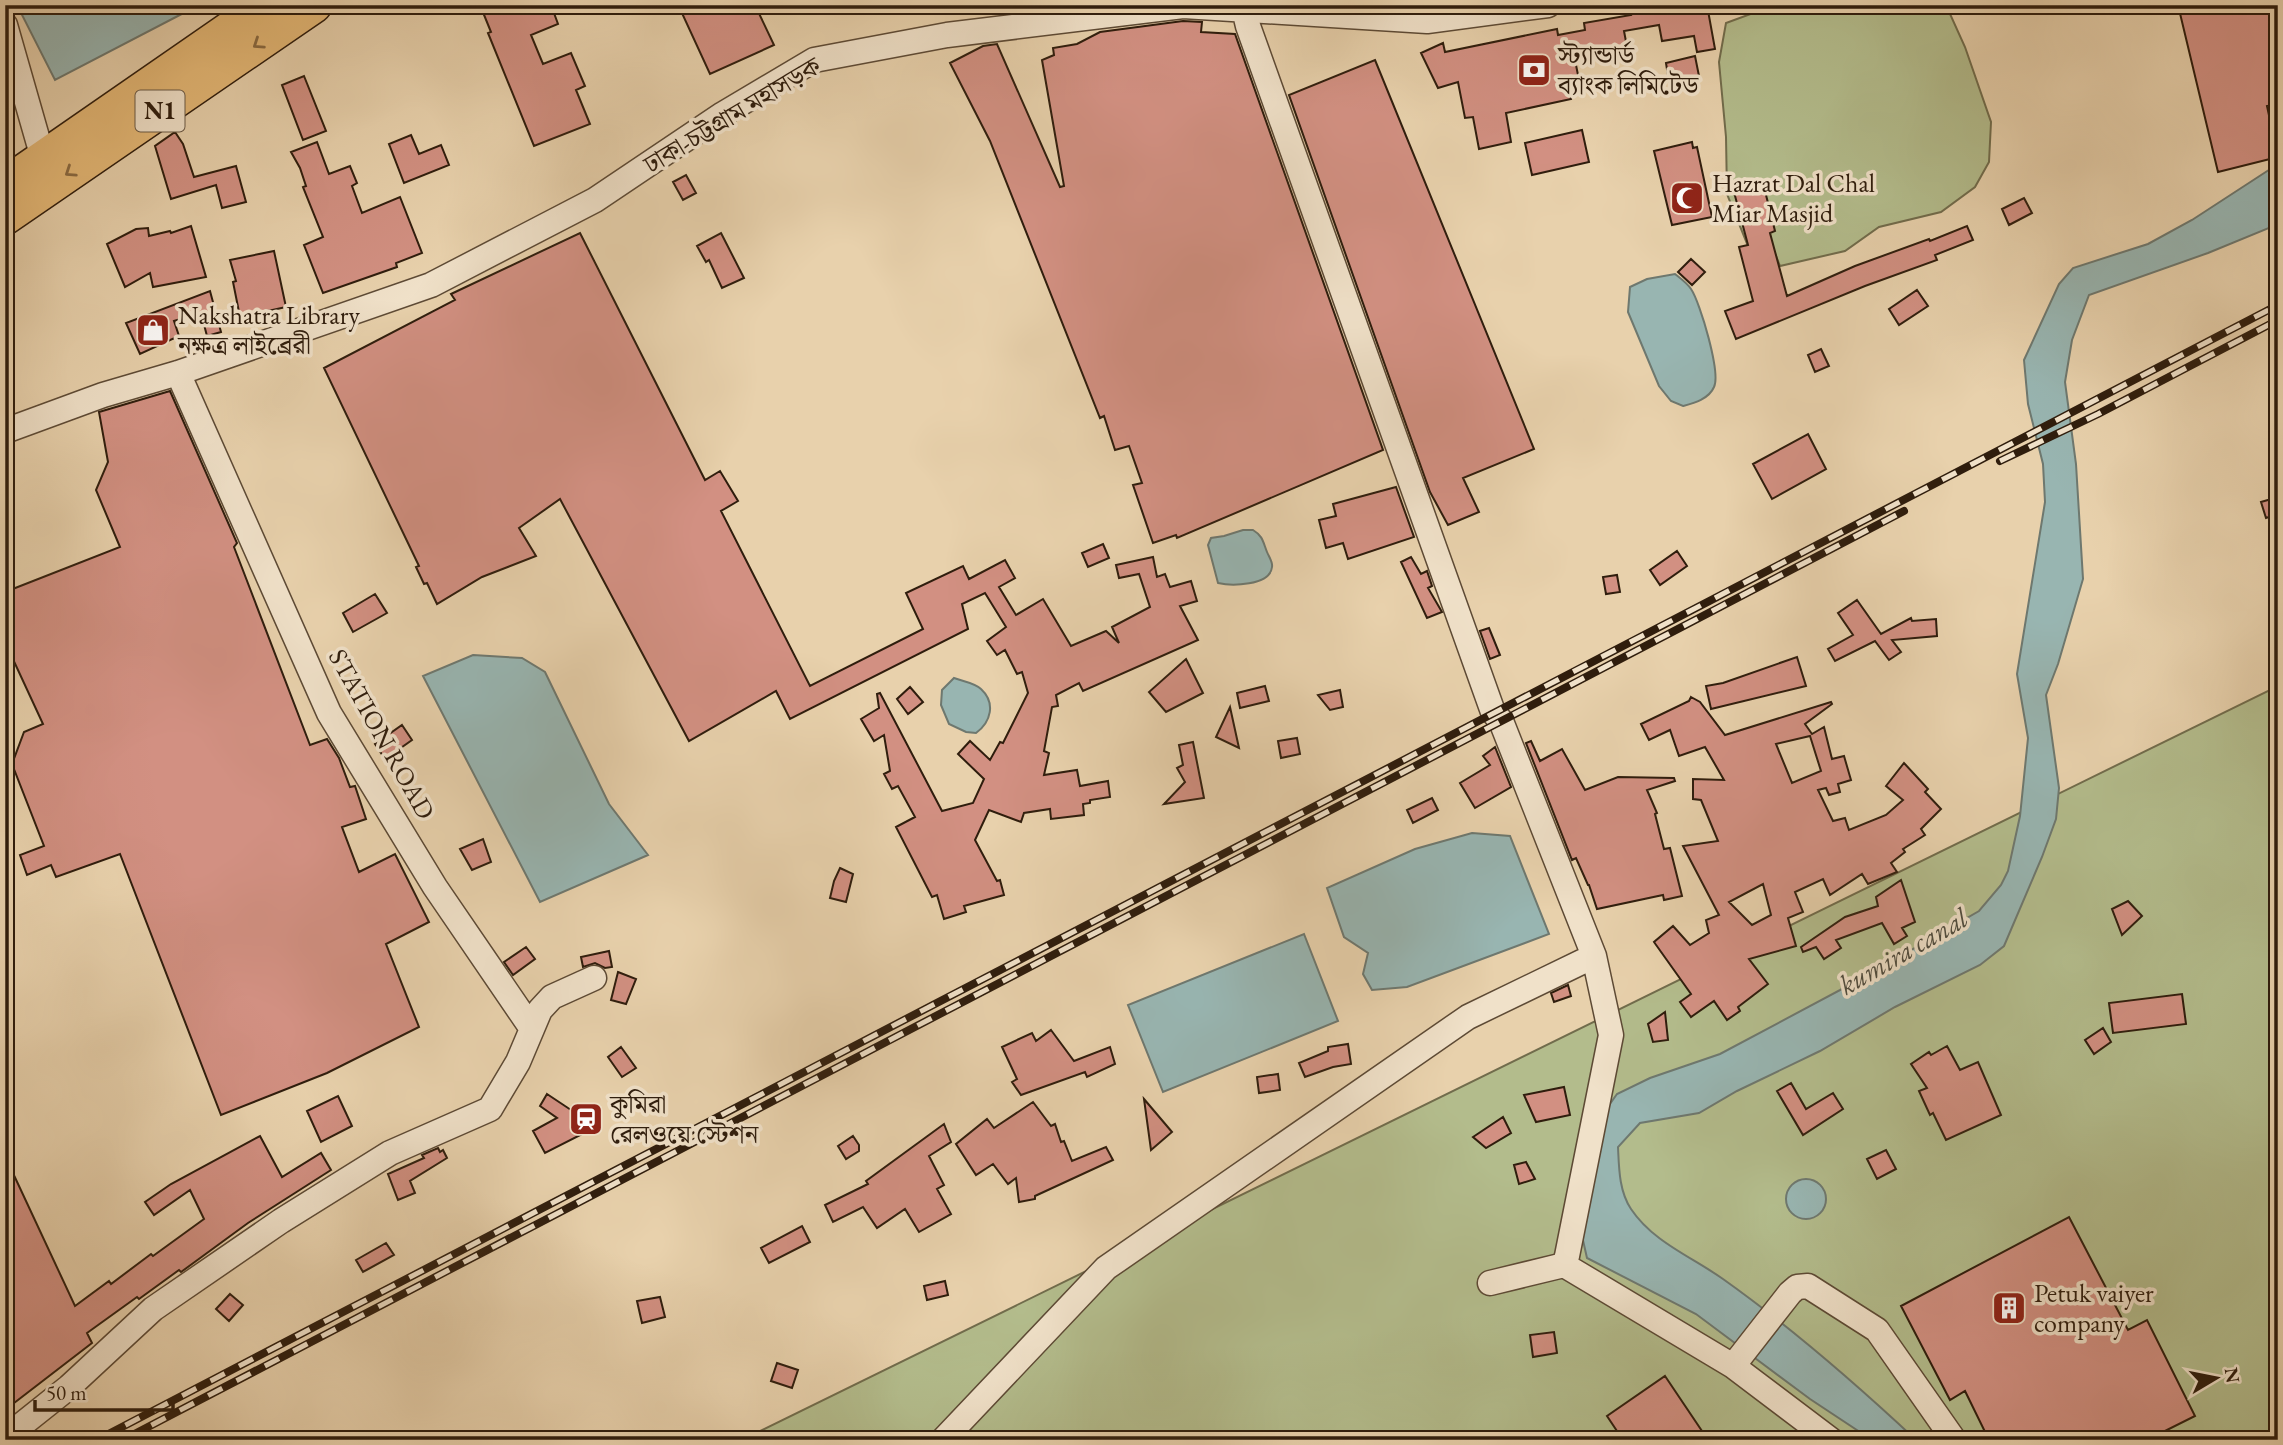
<svg xmlns="http://www.w3.org/2000/svg" width="2283" height="1445" viewBox="0 0 2283 1445" font-family="'EB Garamond','Noto Serif Bengali',serif">
<style>
.green{fill:#b3bc8c;stroke:#716c4c;stroke-width:2}
.water{fill:#98b5b1;stroke:#6e786f;stroke-width:2}
.building{fill:#d29082;stroke:#2f1d0d;stroke-width:2;fill-rule:evenodd}
.lines{fill:none;stroke-linecap:round;stroke-linejoin:round}
.minor-casing{stroke:#5d4a35;stroke-width:27}
.highway-casing{stroke:#2f1d0d;stroke-width:38}
.minor{stroke:#f0e1c9;stroke-width:24}
.highway{stroke:#e4b876;stroke-width:35}
.rail-casing{stroke:#2f1d0d;stroke-width:8}
.rail{stroke:#f0e1c9;stroke-width:5;stroke-dasharray:16;stroke-linecap:butt}
.oneway{stroke:#8a6a42}
.labels{text-anchor:middle;stroke-width:7;stroke-linejoin:round;paint-order:stroke}
.shield{fill:#f0e1c9;stroke:#695845;stroke-width:2}
.shield-label{font-size:24px;font-weight:bold;fill:#2f1d0d}
.poi-label{font-size:26px;fill:#2f1d0d;stroke:#f0e1c9;text-anchor:start}
.street-label{font-size:26px;fill:#2f1d0d;stroke:#f0e1c9}
.water-label{font-size:28px;font-style:italic;fill:#4e4b3e;stroke:#f0e1c9}
</style>
<rect width="100%" height="100%" fill="#e8d1ac"/>
<filter id="stains"><feTurbulence type="fractalNoise" baseFrequency=".00286" numOctaves="4"/><feColorMatrix values="0 0 0 0 .2 0 0 0 0 .09 0 0 0 0 .02 0 0 0 .5 -.17"/></filter>
<radialGradient id="worn" r=".72"><stop offset=".6" stop-color="#630" stop-opacity="0"/><stop offset="1" stop-color="#630" stop-opacity=".3"/></radialGradient>
<path class="green" d="M1775,5H1946L1965,47L1991,122L1989,162L1975,187L1941,212L1879,227L1845,251L1780,266L1774,251L1748,246L1727,194L1726,137L1719,62L1726,23Z
M2278,686V1440H742Z"/>
<path class="water" d="M17,5H199L55,80Z
M2278,164V220L2269,228L2208,253L2089,295L2072,340L2065,382L2076,464L2083,579L2058,664L2046,695L2059,788L2056,819L2042,857L2004,946L1980,965L1895,1007L1820,1051L1737,1091L1699,1113L1640,1123L1618,1147C1619,1168 1619,1191 1631,1209C1653,1242 1692,1257 1723,1279C1792,1328 1855,1383 1916,1440H1872L1810,1399L1696,1314L1587,1258L1580,1227L1600,1118L1617,1094L1650,1078L1720,1054L1857,981L1979,911L2001,885L2008,871L2020,816L2028,738L2017,674L2045,502L2043,464L2028,404L2024,360L2059,284L2073,268L2148,244L2192,220Z
M1675,274C1680,278 1687,283 1691,289C1700,302 1721,373 1714,387C1709,399 1694,403 1683,406L1671,401L1659,386L1628,312L1630,287L1647,279Z
M1243,530H1253C1263,536 1263,542 1267,552C1269,557 1273,562 1272,567C1270,586 1231,586 1218,583L1208,545L1211,538L1224,536Z
M473,655L522,658L545,672L609,804L648,855L540,902L423,676Z
M954,678C962,681 975,683 981,689C996,703 991,722 976,733L966,732L949,724L941,705L942,690Z
M1472,833L1510,836L1549,934L1407,987L1372,990L1363,974L1368,953L1344,937L1327,888L1415,849Z
M1304,934L1338,1021L1163,1092L1128,1005Z
M1786 1199a20 20 0 1 1 40 0a20 20 0 1 1-40 0Z"/>
<path class="building" d="M480,5H551L558,24L531,35L543,64L571,53L585,86L576,90L590,124L534,146L488,33L491,32Z
M693,5H755L774,45L710,74L681,11Z
M1671,5H1707L1715,49L1697,52L1694,36L1662,41L1659,25L1624,31L1627,47L1574,55L1579,80L1568,82L1571,99L1506,113L1511,142L1479,149L1473,117L1465,118L1458,82L1438,88L1421,53L1443,43L1445,52L1557,29L1558,35L1585,30L1584,23L1631,15L1630,12Z
M2178,5H2278V104L2267,106L2278,157L2218,172Z
M1183,21L1202,22L1201,32L1235,34L1383,450L1177,538L1176,535L1153,543L1133,485L1142,483L1129,446L1115,450L1104,416L1100,418L990,141L950,63L983,46L997,44L1060,187L1064,186L1042,60L1054,55L1053,48L1077,44L1100,32Z
M1695,56L1699,76L1669,82L1666,63Z
M1375,60L1534,449L1463,478L1479,512L1448,525L1430,492L1289,95Z
M304,76L326,131L303,140L282,85Z
M1582,130L1589,162L1532,175L1525,143Z
M175,132L183,144L194,177L236,166L246,202L222,208L216,185L171,199L155,146Z
M411,135L419,154L441,145L449,165L404,183L389,144Z
M317,142L329,174L350,166L357,183L352,186L362,213L400,197L422,253L396,263L397,267L323,293L304,245L323,237L303,187L306,186L300,168L291,152Z
M1692,142L1693,148L1697,147L1712,217L1672,225L1654,151Z
M686,175L696,193L683,200L673,182Z
M1763,183L1775,231L1770,233L1787,296L1855,266L1929,239L1930,241L1967,226L1973,240L1935,255L1937,260L1865,286L1736,339L1725,311L1753,301L1739,247L1748,245L1734,192Z
M2024,198L2032,213L2009,225L2002,209Z
M191,226L206,277L153,287L150,273L125,287L107,244L136,229L148,228L149,236L170,231L171,233Z
M580,233L705,480L720,471L738,501L721,511L810,686L923,629L906,593L963,566L969,579L1005,560L1015,578L999,587L1016,615L1043,599L1071,646L1106,631L1119,643L1112,627L1150,607L1139,574L1119,578L1116,565L1153,557L1157,577L1165,574L1170,587L1191,581L1197,601L1180,606L1198,640L1083,691L1079,683L1056,695L1058,706L1052,707L1044,751L1049,753L1044,775L1077,770L1080,786L1108,781L1110,797L1090,800V803L1083,804L1084,815L1051,819L1050,809L1024,813L1021,822L989,810L975,840L997,881L1000,880L1004,895L964,906L966,912L944,919L937,895L932,897L896,827L915,817L898,786L892,789L884,774L890,771L884,735L874,741L861,719L879,708L877,694L880,693L942,811L973,803L984,779L958,754L970,741L990,760L1000,742L1003,743L1028,693L1022,672L1017,674L1005,650L997,655L987,641L1006,627L985,593L962,604L968,629L790,719L776,691L689,741L560,499L519,528L536,556L482,577L437,604L427,583L424,584L416,567L419,566L324,368L455,300L451,294Z
M721,233L744,278L722,288L709,260L706,262L697,246Z
M274,251L286,307L268,311L269,313L241,322L233,282L236,281L230,260Z
M1691,259L1705,272L1692,285L1678,272Z
M1917,290L1928,306L1899,325L1889,309Z
M210,291L221,332L207,336L201,313L174,321L179,336L140,354L126,323Z
M1821,349L1829,366L1815,372L1808,355Z
M170,391L237,543L234,547L310,745L327,739L339,758L350,787L355,786L366,819L342,827L359,872L395,854L429,922L386,944L419,1027L327,1073L221,1115L120,854L56,877L51,865L27,875L20,855L44,846L12,764L24,732L43,724L5,642V592L120,547L96,490L108,462L99,412Z
M1808,434L1826,469L1772,499L1753,464Z
M1396,487L1414,537L1348,559L1343,543L1326,548L1319,520L1336,516L1333,504Z
M2278,497V514L2266,518L2261,502Z
M1103,544L1109,558L1088,567L1082,553Z
M1677,551L1687,566L1660,585L1650,570Z
M1411,557L1421,574L1427,571L1432,586L1428,588L1442,612L1427,618L1401,562Z
M1617,575L1620,592L1606,594L1603,577Z
M375,594L387,613L353,632L343,613Z
M1857,600L1881,634L1911,618L1912,621L1936,619L1937,636L1892,640L1901,652L1889,660L1875,641L1835,661L1828,649L1853,635L1838,613Z
M1489,628L1500,655L1490,659L1480,631Z
M1797,657L1806,686L1711,709L1706,686L1723,683Z
M1186,659L1203,693L1166,712L1149,692Z
M1265,686L1269,701L1240,708L1237,693Z
M910,687L923,702L908,714L897,699Z
M1340,690L1343,707L1330,710L1318,695Z
M1691,697L1700,702L1725,735L1831,702L1832,704L1805,724L1812,734L1824,727L1832,759L1844,756L1851,780L1838,784L1840,792L1829,795L1826,788L1818,790L1833,821L1845,818L1849,830L1886,815L1903,800L1886,786L1904,763L1928,789L1925,792L1941,809L1921,829L1925,835L1903,849L1905,852L1891,863L1897,872L1868,884L1862,874L1830,895L1823,879L1795,892L1803,912L1788,918L1796,946L1749,959L1768,984L1738,1007L1740,1011L1727,1020L1714,1001L1691,1017L1680,1002L1691,994L1654,942L1673,926L1690,945L1709,933L1706,920L1719,915L1683,846L1718,841L1701,800L1693,799V779L1724,780L1705,747L1679,756L1670,730L1649,740L1641,724L1689,701ZM1810,736L1821,771L1792,783L1776,744ZM1763,884L1771,915L1752,925L1729,902Z
M1230,707L1239,748L1216,737Z
M402,725L412,740L385,759L375,744Z
M1297,738L1300,754L1281,758L1278,741Z
M1531,741L1540,761L1562,749L1585,790L1618,777L1674,778L1675,781L1647,790L1657,813L1655,814L1664,849L1670,848L1682,896L1664,900L1663,895L1597,909L1589,885H1588L1576,858L1572,860L1526,743Z
M1193,742L1204,798L1164,804L1185,782L1177,768L1183,765L1179,745Z
M1495,747L1511,787L1475,808L1460,783L1490,765L1483,756Z
M1432,798L1438,810L1413,823L1407,810Z
M483,839L491,862L472,870L460,849Z
M840,868L853,874L846,902L830,898L834,881Z
M1901,880L1915,922L1902,928L1907,936L1894,944L1882,923L1836,940L1841,948L1824,959L1816,947L1803,952L1801,947L1845,917L1878,906L1876,897Z
M2128,901L2142,916L2122,935L2112,909Z
M526,947L535,959L513,975L504,962Z
M609,951L612,967L605,968L595,963L583,967L581,957Z
M618,972L636,979L626,1004L611,1000Z
M1568,985L1571,996L1554,1002L1551,993Z
M2182,994L2186,1024L2113,1033L2109,1003Z
M1665,1012L1668,1040L1653,1042L1648,1024Z
M2103,1028L2111,1042L2094,1054L2085,1040Z
M1051,1030L1074,1061L1110,1047L1115,1064L1087,1077L1085,1072L1021,1095L1012,1082L1017,1079L1002,1047L1032,1033L1036,1041Z
M1348,1044L1351,1064L1333,1067L1305,1077L1299,1063L1328,1051V1047Z
M1947,1046L1960,1070L1978,1062L2001,1115L1946,1140L1933,1113L1930,1115L1919,1091L1927,1088L1911,1064L1929,1052L1931,1055Z
M621,1047L636,1068L622,1077L608,1057Z
M1278,1074L1280,1090L1259,1093L1257,1077Z
M1791,1083L1806,1109L1833,1093L1843,1109L1803,1135L1777,1091Z
M1564,1087L1570,1115L1536,1122L1524,1095Z
M547,1094L574,1112L590,1106L598,1126L545,1153L533,1131L557,1118L540,1106Z
M338,1096L352,1126L321,1142L307,1111Z
M1144,1099L1172,1132L1151,1150Z
M1033,1102L1051,1126L1055,1124L1061,1142L1064,1141L1072,1161L1106,1147L1113,1160L1035,1196V1199L1019,1202L1016,1178L1008,1184L993,1164L976,1175L956,1144L987,1119L994,1128Z
M1503,1117L1511,1133L1486,1148L1473,1137Z
M944,1124L951,1142L929,1156L944,1185L937,1189L951,1214L919,1232L905,1209L877,1228L863,1207L833,1222L825,1205L868,1184L866,1181Z
M260,1136L282,1177L321,1153L331,1170L248,1223L181,1272L179,1270L139,1299L137,1297L87,1333L92,1343L5,1410V1156L75,1306L109,1281L111,1284L151,1254L153,1256L204,1219L190,1190L154,1215L145,1202L171,1184Z
M853,1136L859,1145V1151L846,1159L838,1146Z
M438,1148L440,1152L443,1150L447,1158L410,1181L415,1193L398,1200L388,1174L424,1158L422,1155Z
M1886,1150L1896,1169L1877,1179L1867,1159Z
M1526,1162L1535,1179L1519,1184L1514,1165Z
M2069,1217L2128,1330L2147,1320L2195,1416L2147,1440H1989L1965,1391L1950,1400L1901,1306Z
M802,1226L810,1242L769,1263L761,1248Z
M386,1243L394,1255L363,1272L356,1260Z
M945,1281L948,1295L927,1300L924,1286Z
M230,1294L243,1305L229,1321L216,1309Z
M660,1297L665,1317L642,1323L637,1301Z
M1554,1332L1557,1353L1533,1357L1530,1335Z
M777,1363L798,1370L792,1388L771,1381Z
M1665,1376L1708,1440H1623L1607,1416Z"/>
<g class="lines">
<g class="minor-casing">
<path id="minor" d="M1243,5L1248,26L1493,712L1501,721L1594,956L1611,1035L1567,1256L1564,1265L1490,1283
M5,25L43,158
M178,373L329,713L435,887L532,1029
M5,431L103,395L178,373L431,285L595,200L723,114L814,60L947,35L1183,6L1427,21L1548,5
M1564,1265L1733,1366L1831,1440
M1733,1366L1790,1293L1797,1287L1808,1286L1877,1330L1954,1440
M5,1438L69,1387L153,1309L281,1221L390,1153L490,1109L518,1062L540,1010L552,997L594,978
M943,1440L1106,1268L1468,1017L1594,956"/>
</g>
<g class="highway-casing">
<path id="highway" d="M5,185L265,5
M5,217L314,5"/>
</g>
<use href="#minor" class="minor"/>
<use href="#highway" class="highway"/>
<g class="rail-casing">
<path id="rail" d="M2000,461L2098,414L2278,320
M97,1440L2278,305
M123,1440L1904,511"/>
</g>
<use href="#rail" class="rail"/>
</g>
<defs><path id="oneway-chevron" d="M-2-3.5L2.5 0L-2 3.5" fill="none" stroke-width="1.6" stroke-linecap="round" stroke-linejoin="round" transform="scale(1.75)"/></defs>
<g class="oneway">
<use href="#oneway-chevron" transform="translate(258 44) rotate(146)"/>
<use href="#oneway-chevron" transform="translate(70 172) rotate(146)"/>
</g>
<defs>
<g id="bank-square" transform="scale(1.75)"><rect x="-9" y="-9" width="18" height="18" rx="4" fill="#8f2418" stroke="#f0e1c9"/><path d="M-6-4H6V4H-6ZM0-2.3a2.3 2.3 0 1 0 0 4.6a2.3 2.3 0 1 0 0-4.6Z" fill="#fff"/></g>
<g id="mosque-square" transform="scale(1.75)"><rect x="-9" y="-9" width="18" height="18" rx="4" fill="#8f2418" stroke="#f0e1c9"/><path d="M3.5-4.9A6 6 0 1 0 3.5 4.9A5 5 0 1 1 3.5-4.9Z" fill="#fff"/></g>
<g id="shop-square" transform="scale(1.75)"><rect x="-9" y="-9" width="18" height="18" rx="4" fill="#8f2418" stroke="#f0e1c9"/><path d="M-5-2.5h2.3a2.7 3.5 0 0 1 5.4 0H5L5.5 6h-11ZM-1.5-2.5h3a1.5 2.3 0 0 0-3 0Z" fill="#fff"/></g>
<g id="station-square" transform="scale(1.75)"><rect x="-9" y="-9" width="18" height="18" rx="4" fill="#8f2418" stroke="#f0e1c9"/><path d="M-3-6H3Q5-6 5-4V2Q5 4 3 4L4.5 6H3L1.5 4h-3L-3 6H-4.5L-3 4Q-5 4-5 2V-4Q-5-6-3-6ZM-3.5-4v3h7v-3ZM-3.5 1v1.5H-2V1ZM2 1v1.5H3.5V1Z" fill="#fff"/></g>
<g id="building-square" transform="scale(1.75)"><rect x="-9" y="-9" width="18" height="18" rx="4" fill="#8f2418" stroke="#f0e1c9"/><path d="M-4-6H4V6H1V3H-1V6H-4ZM-2.5-4.3h1.7v1.8h-1.7ZM.8-4.3h1.7v1.8H.8ZM-2.5-1h1.7V.8h-1.7ZM.8-1h1.7V.8H.8Z" fill="#fff"/></g>
</defs>
<g fill-rule="evenodd">
<use href="#bank-square" x="1534" y="70"/>
<use href="#mosque-square" x="1687" y="198"/>
<use href="#shop-square" x="153" y="330"/>
<use href="#station-square" x="586" y="1119"/>
<use href="#building-square" x="2009" y="1308"/>
</g>
<g class="labels">
<rect class="shield" x="135.5" y="90.5" width="49" height="41" rx="5"/>
<g class="shield-label">
<text x="160" y="119">N1</text>
</g>
<g class="poi-label">
<text x="1558" y="64">স্ট্যান্ডার্ড<tspan x="1558" dy="30">ব্যাংক লিমিটেড</tspan></text>
<text x="1712" y="192">Hazrat Dal Chal<tspan x="1712" dy="30">Miar Masjid</tspan></text>
<text x="178" y="324">Nakshatra Library<tspan x="178" dy="30">নক্ষত্র লাইব্রেরী</tspan></text>
<text x="610" y="1113">কুমিরা<tspan x="610" dy="30">রেলওয়ে স্টেশন</tspan></text>
<text x="2034" y="1302">Petuk vaiyer<tspan x="2034" dy="30">company</tspan></text>
</g>
<g class="street-label">
<text transform="translate(732 115) rotate(-31)" y="9">ঢাকা-চট্টগ্রাম মহাসড়ক</text>
<text transform="translate(382 734) rotate(61)" y="9">STATION ROAD</text>
</g>
<g class="water-label">
<text transform="translate(1903 951) rotate(-30)" y="10">kumira canal</text>
</g>
</g>
<rect width="2283" height="1445" fill="none" stroke="#e8d1ac" stroke-width="28"/>
<rect x="7" y="7" width="2269" height="1431" fill="none" stroke="#2f1d0d" stroke-width="3.5"/>
<rect x="14" y="14" width="2255" height="1417" fill="none" stroke="#2f1d0d" stroke-width="2"/>
<g transform="translate(2216 1378) rotate(80)" stroke="#f0e1c9" stroke-width="5" paint-order="stroke">
<path d="M0-5L12 26L0 18L-12 26Z" fill="#2f1d0d"/>
<text y="-10" font-size="19" font-weight="bold" text-anchor="middle" fill="#2f1d0d">N</text>
</g>
<path d="M35 1400v10h138v-10" fill="none" stroke="#2f1d0d" stroke-width="3.5"/>
<text x="46" y="1400" font-size="21" fill="#2f1d0d" stroke="#f0e1c9" stroke-width="5" paint-order="stroke">50 m</text>
<rect width="100%" height="100%" filter="url(#stains)"/>
<rect width="100%" height="100%" fill="url(#worn)"/>
</svg>
